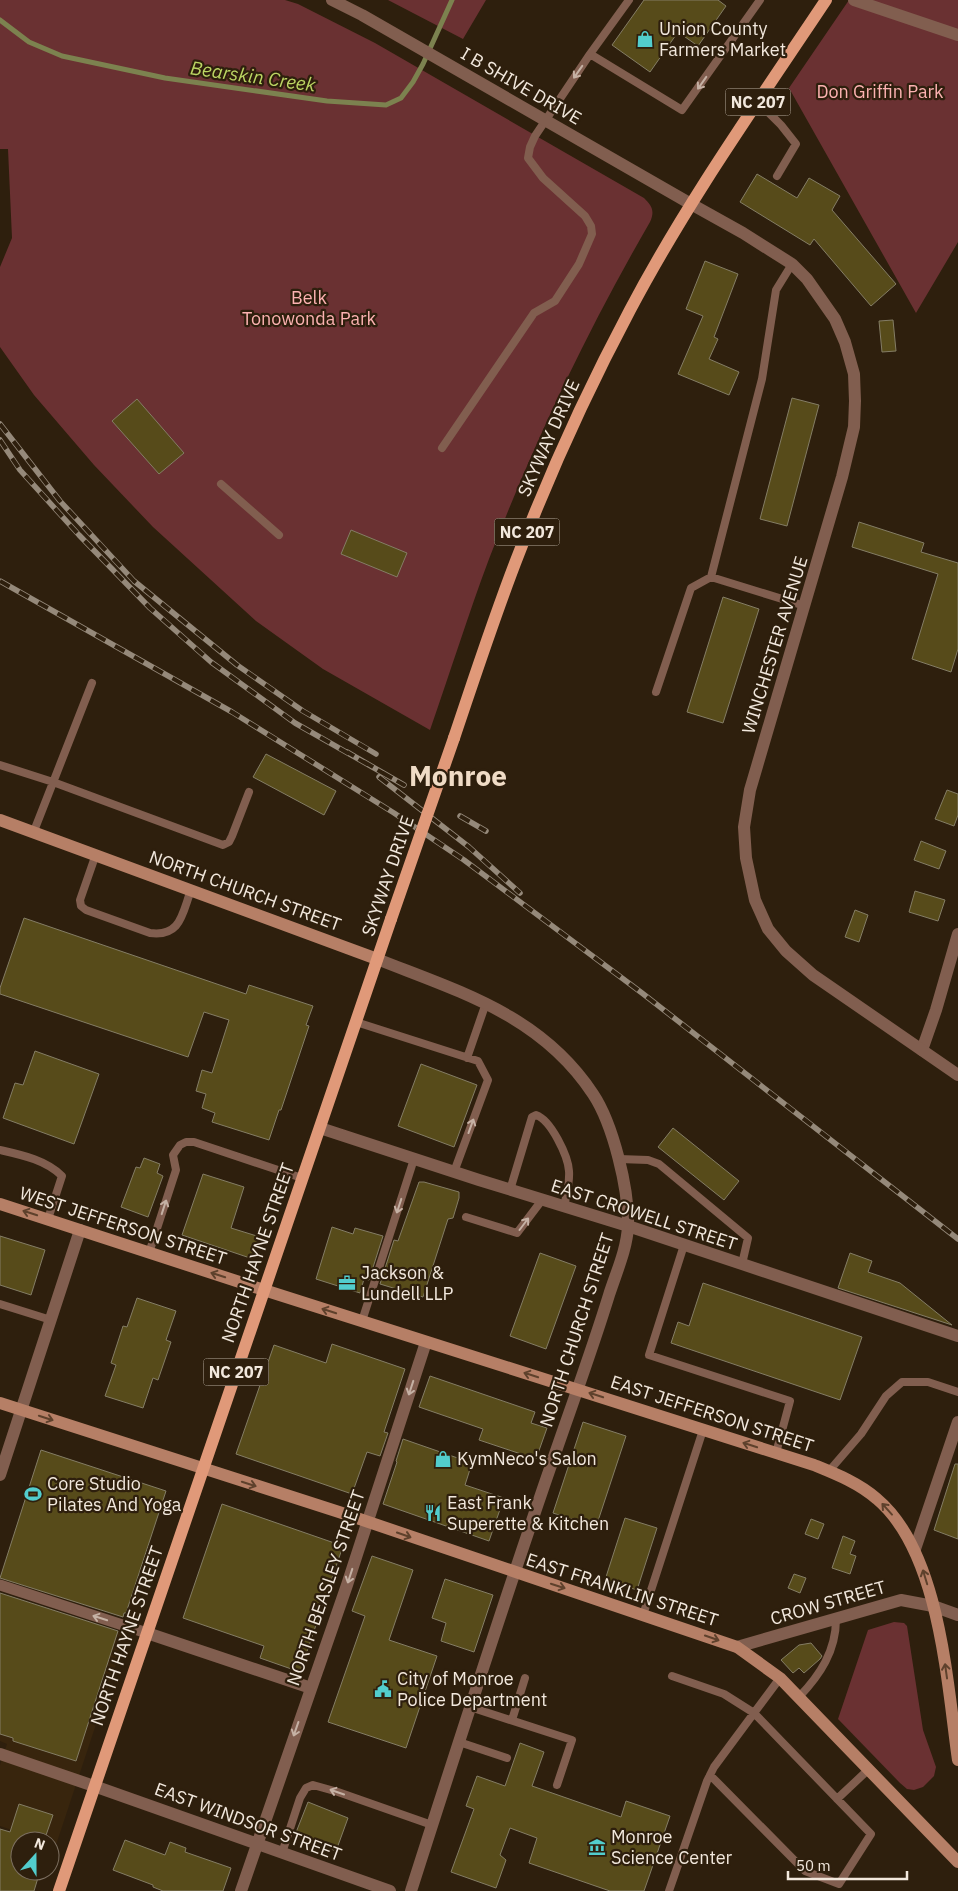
<svg xmlns="http://www.w3.org/2000/svg" width="958" height="1891" viewBox="0 0 958 1891" font-family="'IBM Plex Sans',sans-serif">
<style>
.built{fill:#38250d}
.green{fill:#6a3132}
.lines{fill:none;stroke-linecap:round;stroke-linejoin:round}
.stream{stroke:#7c824f;stroke-width:5}
.building{fill:#574b1a;stroke:#847d65}
.service{stroke:#815e4f;stroke-width:8}
.pedestrian{stroke:#815e4f;stroke-width:11}
.minor{stroke:#815e4f;stroke-width:12}
.tertiary{stroke:#815e4f;stroke-width:12}
.secondary{stroke:#b67f66;stroke-width:12}
.primary{stroke:#e09979;stroke-width:12}
.rail-casing{stroke:#95897a;stroke-width:5.5}
.rail{stroke:#2e1f0d;stroke-width:4;stroke-dasharray:11;stroke-linecap:butt}
.primary-bridge{stroke:#e09979;stroke-width:12}
.oneway{stroke:#c5b1a4}
.oneway2{stroke:#5e412c}
.labels{text-anchor:middle;stroke-width:4.5;stroke-linejoin:round;paint-order:stroke}
.shield{fill:#2e1f0d;stroke:#b7ac9f;stroke-width:1}
.shield-label{font-size:16px;font-weight:bold;fill:#f2e8dd}
.poi-label{font-size:18px;fill:#f2e8dd;stroke:#2e1f0d;text-anchor:start}
.street-label{font-size:18px;fill:#f2e8dd;stroke:#2e1f0d}
.park-label{font-size:18px;fill:#fcb2b1;stroke:#2e1f0d}
.water-label{font-size:19px;font-style:italic;fill:#bcd663;stroke:#2e1f0d}
.town-label{font-size:28px;font-weight:bold;fill:#f0dcc6;stroke:#2e1f0d}
</style>
<rect width="100%" height="100%" fill="#2e1f0d"/>
<path class="built" d="M53,1610L126,1634L56,1845L50,1843V1841H45L0,1826V1765L7,1744L0,1741V1656L35,1667Z"/>
<path class="green" d="M0,0H285L298,4L375,43L644,198C652,206 655,211 650,222C588,329 534,442 489,559C468,615 450,673 430,730L323,669L256,621L153,527L94,465L34,395L0,347V267L12,238L8,149H0Z
M388,0H486L463,39Z
M849,0H958V242L916,313L789,88Z
M894,1622L904,1623L907,1626L923,1730L936,1767L934,1776L923,1787L914,1790L907,1789L900,1783L838,1719L868,1630Z"/>
<g class="lines">
<path class="stream" d="M0,20L29,42L62,56L165,78L327,101L386,105L401,98L413,82L423,64L452,0"/>
</g>
<path class="building" d="M644,0H718L726,6L698,46L678,32L650,72L612,45Z
M757,174L797,198L809,178L840,196L832,210L896,284L871,306L814,239L810,245L740,202Z
M705,261L738,274L714,337L718,339L709,359L739,372L729,395L678,374L703,316L686,309Z
M893,320L896,351L882,352L879,321Z
M792,398L819,405L787,526L760,519Z
M137,399L184,453L159,474L112,421Z
M859,522L924,543L921,552L958,563V649L951,672L912,659L938,574L852,547Z
M351,530L407,553L397,577L341,554Z
M723,597L759,609L723,723L687,712Z
M266,754L336,791L324,815L253,777Z
M947,790L958,794V815L954,826L935,819Z
M921,841L946,851L939,869L914,860Z
M915,891L945,900L938,921L909,912Z
M855,910L868,915L859,942L845,937Z
M24,918L246,994L249,985L313,1006L306,1025L309,1026L281,1110H279L269,1140L212,1122L215,1113L202,1108L206,1094L196,1091L202,1070L212,1073L229,1020L204,1012L188,1057L0,994V988Z
M35,1051L99,1074L74,1144L3,1118L15,1083L23,1085Z
M421,1064L477,1085L454,1147L398,1126Z
M673,1128L739,1181L724,1200L658,1147Z
M144,1158L160,1164L157,1173L163,1176L148,1217L121,1207L136,1167L140,1168Z
M203,1174L244,1187L231,1228L260,1237L253,1259L182,1235Z
M419,1182H424L459,1192V1198L453,1218L448,1219L423,1297L380,1284L394,1240L398,1241Z
M332,1227L353,1234L355,1228L383,1236L369,1280L364,1279L360,1293L316,1279Z
M0,1236L45,1250L31,1295L0,1285Z
M540,1253L576,1266L546,1349L510,1336Z
M850,1253L872,1261L868,1272L900,1283L952,1325L838,1288Z
M703,1283L862,1337L840,1400L671,1343L678,1322L689,1326Z
M137,1298L176,1311L166,1340L171,1342L158,1380L153,1378L143,1408L105,1396L116,1365L111,1363L123,1326L127,1327Z
M332,1344L405,1369L384,1432L388,1433L380,1456L367,1452L352,1494L236,1454L274,1345L326,1363Z
M430,1376L535,1412L531,1423L547,1428L536,1459L479,1440L483,1429L419,1407Z
M583,1422L626,1436L596,1527L553,1513Z
M403,1439L472,1463L465,1485L504,1498L489,1541L383,1504L397,1462L396,1461Z
M41,1450L166,1491L126,1613H124L123,1617L0,1578Z
M955,1464H958V1539L934,1530Z
M222,1504L343,1546L300,1672L260,1658L264,1646L183,1618Z
M625,1518L657,1528L637,1590L605,1580Z
M811,1519L824,1524L818,1539L805,1534Z
M843,1536L855,1541L850,1554L856,1556L850,1574L832,1568Z
M372,1556L413,1570L389,1640L437,1656L406,1748L328,1722L365,1616L352,1611Z
M794,1574L806,1578L800,1593L788,1588Z
M445,1579L493,1595L474,1652L441,1641L446,1623L432,1618Z
M0,1593L118,1631L76,1761L13,1741V1738L0,1734Z
M811,1643L822,1656L820,1659L804,1673L799,1668L793,1673L781,1660L799,1645Z
M520,1743L544,1752L532,1786L621,1817L626,1801L670,1816L644,1891H610L529,1863L537,1838L510,1828L500,1855L506,1860L496,1888L451,1872L474,1809L466,1806L477,1776L505,1786Z
M308,1802L348,1818L336,1851L295,1835Z
M19,1804L53,1815L44,1841H20V1871H40L34,1891H0V1829L10,1832Z
M125,1840L165,1855L170,1842L186,1848L185,1852L231,1868L223,1891H163L153,1887V1885L113,1870Z"/>
<g class="lines">
<path class="service" d="M590,54L629,0
M758,102L781,125L796,144L777,176
M792,264L776,290L762,379L711,577L805,606
M442,448L534,313L555,301L579,264L592,234L591,226L585,216L543,178L528,158L530,147L535,136L590,54L682,110L760,0
M221,484L279,535
M656,692L691,588L711,577
M0,765L53,782L223,845L229,842L232,836L249,792
M34,831L92,683
M96,854L80,900L81,906L86,910L150,933C181,937 182,914 191,890
M356,1022L478,1061L488,1080L454,1172
M467,1058L486,1003
M0,1150C22,1155 46,1160 62,1176L48,1219
M619,1159L648,1160L659,1164L748,1238L742,1264
M510,1190L532,1117L536,1115C551,1120 568,1156 569,1171C570,1183 566,1196 564,1207
M466,1217L517,1233L542,1200
M684,1245L649,1355L790,1401L776,1453
M149,1253L176,1170L173,1155L180,1145L186,1142H194L302,1178
M0,1304L51,1320
M362,1321L414,1159
M829,1471L861,1434L886,1396L902,1382H928L958,1392
M643,1615L703,1430
M672,1676L724,1694L754,1713L871,1834L839,1884L805,1871L710,1775
M799,1697C820,1675 836,1651 836,1619
M470,1707L572,1740L557,1785
M512,1720L525,1678
M459,1742L507,1758
M837,1799L869,1769
M282,1853L300,1798L306,1788L313,1785L338,1792L432,1825
M669,1891L707,1781L714,1767L780,1678"/>
<path class="pedestrian" d="M0,1585L147,1633"/>
<path class="minor" d="M332,0L362,15L691,204
M854,0L958,35
M377,959C460,992 541,1015 593,1094C613,1124 629,1189 628,1226C627,1249 616,1273 609,1295C593,1347 574,1399 556,1451C505,1597 458,1744 411,1891
M922,1050L936,1010L958,934
M320,1128L479,1180L628,1226L958,1336
M0,1475L80,1230
M915,1549L958,1422
M147,1633L311,1688
M737,1647L901,1600L933,1606L958,1615
M0,1754L94,1786L390,1891
M241,1891L347,1585L426,1342"/>
<path class="tertiary" d="M691,204L743,233L792,264L807,279L835,319L845,342L854,374L855,401L854,427L842,477L750,790L744,827L746,858L755,900L768,929L786,951L813,975L958,1075"/>
<path class="secondary" d="M0,820L377,959
M0,1204L264,1290L814,1465C836,1474 859,1483 877,1499C940,1552 947,1683 958,1760
M0,1403L339,1512L737,1647L780,1678L958,1862"/>
<path class="primary" d="M454,738C475,676 495,614 519,553C551,470 588,389 630,310C687,202 758,102 826,0
M59,1891L391,919"/>
<g class="rail-casing">
<path id="rail" d="M0,424L60,501L134,581L237,665L303,711L376,754
M0,440L20,470L79,535L150,608L211,662L295,723L404,785L347,752
M0,581L232,712L394,813L464,860L642,993L958,1239
M379,777L469,847L520,893
M460,816L486,831"/>
</g>
<use href="#rail" class="rail"/>
<path class="primary-bridge" d="M391,919L454,738"/>
</g>
<defs><path id="oneway-shaft" d="M-6 0H5M1.5-3L5.5 0L1.5 3" fill="none" stroke-width="1.6" stroke-linecap="round" stroke-linejoin="round" transform="scale(1.25)"/></defs>
<g class="oneway">
<use href="#oneway-shaft" transform="translate(578 72) rotate(125)"/>
<use href="#oneway-shaft" transform="translate(702 83) rotate(125)"/>
<use href="#oneway-shaft" transform="translate(471 1126) rotate(-70)"/>
<use href="#oneway-shaft" transform="translate(399 1206) rotate(108)"/>
<use href="#oneway-shaft" transform="translate(164 1207) rotate(-72)"/>
<use href="#oneway-shaft" transform="translate(524 1224) rotate(-53)"/>
<use href="#oneway-shaft" transform="translate(411 1388) rotate(108)"/>
<use href="#oneway-shaft" transform="translate(350 1576) rotate(108)"/>
<use href="#oneway-shaft" transform="translate(100 1618) rotate(-162)"/>
<use href="#oneway-shaft" transform="translate(296 1729) rotate(109)"/>
<use href="#oneway-shaft" transform="translate(337 1792) rotate(-161)"/>
</g>
<g class="oneway2">
<use href="#oneway-shaft" transform="translate(30 1213) rotate(-162)"/>
<use href="#oneway-shaft" transform="translate(218 1275) rotate(-162)"/>
<use href="#oneway-shaft" transform="translate(329 1311) rotate(-162)"/>
<use href="#oneway-shaft" transform="translate(531 1375) rotate(-162)"/>
<use href="#oneway-shaft" transform="translate(596 1395) rotate(-162)"/>
<use href="#oneway-shaft" transform="translate(46 1418) rotate(18)"/>
<use href="#oneway-shaft" transform="translate(750 1445) rotate(-162)"/>
<use href="#oneway-shaft" transform="translate(249 1484) rotate(18)"/>
<use href="#oneway-shaft" transform="translate(887 1509) rotate(-132)"/>
<use href="#oneway-shaft" transform="translate(404 1535) rotate(19)"/>
<use href="#oneway-shaft" transform="translate(925 1577) rotate(-107)"/>
<use href="#oneway-shaft" transform="translate(558 1586) rotate(18)"/>
<use href="#oneway-shaft" transform="translate(712 1638) rotate(19)"/>
<use href="#oneway-shaft" transform="translate(946 1671) rotate(-98)"/>
</g>
<defs>
<g id="shop-bare" transform="scale(1.35)"><path d="M-5-2.5h2.3a2.7 3.5 0 0 1 5.4 0H5L5.5 6h-11ZM-1.5-2.5h3a1.5 2.3 0 0 0-3 0Z" fill="#52cdcd" stroke="#2e1f0d" stroke-width="2.5" paint-order="stroke"/></g>
<g id="office-bare" transform="scale(1.35)"><path d="M-6-3h4V-5.5h4V-3h4V5H-6ZM-1-4.5V-3h2v-1.5ZM-6 0V1H6V0Z" fill="#52cdcd" stroke="#2e1f0d" stroke-width="2.5" paint-order="stroke"/></g>
<g id="stadium-bare" transform="scale(1.35)"><path d="M0-5a6.5 5 0 1 0 0 10a6.5 5 0 1 0 0-10ZM-3.5-1.8h7v3.6h-7Z" fill="#52cdcd" stroke="#2e1f0d" stroke-width="2.5" paint-order="stroke"/></g>
<g id="restaurant-bare" transform="scale(1.35)"><path d="M-5-6h1v4h1v-4h1v4h1v-4h1v5L-1.5 .5V6h-2V.5L-5-1ZM5-6V6H3V1.5H1.5Q1.5-4 5-6Z" fill="#52cdcd" stroke="#2e1f0d" stroke-width="2.5" paint-order="stroke"/></g>
<g id="civic-bare" transform="scale(1.35)"><path d="M-.6-6.5H3V-4.5H.6V-3L4-1V1h2V6H-6V1h2V-1L-.6-3ZM-1.2 2.5V6h2.4V2.5Z" fill="#52cdcd" stroke="#2e1f0d" stroke-width="2.5" paint-order="stroke"/></g>
<g id="museum-bare" transform="scale(1.35)"><path d="M0-6L6-3V-2H-6V-3ZM-5-1h2V3h-2ZM-1-1h2V3h-2ZM3-1h2V3H3ZM-6 4H6V6H-6Z" fill="#52cdcd" stroke="#2e1f0d" stroke-width="2.5" paint-order="stroke"/></g>
</defs>
<g fill-rule="evenodd">
<use href="#shop-bare" x="645" y="39"/>
<use href="#office-bare" x="347" y="1283"/>
<use href="#shop-bare" x="443" y="1459"/>
<use href="#stadium-bare" x="33" y="1494"/>
<use href="#restaurant-bare" x="433" y="1513"/>
<use href="#civic-bare" x="383" y="1689"/>
<use href="#museum-bare" x="597" y="1847"/>
</g>
<g class="labels">
<g class="shield">
<rect x="725.5" y="88.5" width="65" height="27" rx="4"/>
<rect x="494.5" y="518.5" width="65" height="27" rx="4"/>
<rect x="203.5" y="1358.5" width="65" height="27" rx="4"/>
</g>
<g class="shield-label">
<text x="758" y="108">NC 207</text>
<text x="527" y="538">NC 207</text>
<text x="236" y="1378">NC 207</text>
</g>
<g class="poi-label">
<text x="659" y="35">Union County<tspan x="659" dy="21">Farmers Market</tspan></text>
<text x="361" y="1279">Jackson &amp;<tspan x="361" dy="21">Lundell LLP</tspan></text>
<text x="457" y="1465">KymNeco's Salon</text>
<text x="47" y="1490">Core Studio<tspan x="47" dy="21">Pilates And Yoga</tspan></text>
<text x="447" y="1509">East Frank<tspan x="447" dy="21">Superette &amp; Kitchen</tspan></text>
<text x="397" y="1685">City of Monroe<tspan x="397" dy="21">Police Department</tspan></text>
<text x="611" y="1843">Monroe<tspan x="611" dy="21">Science Center</tspan></text>
</g>
<g class="street-label">
<text transform="translate(521 86) rotate(30)" y="6">I B SHIVE DRIVE</text>
<text transform="translate(549 438) rotate(-66)" y="6">SKYWAY DRIVE</text>
<text transform="translate(775 645) rotate(-73)" y="6">WINCHESTER AVENUE</text>
<text transform="translate(388 876) rotate(-71)" y="6">SKYWAY DRIVE</text>
<text transform="translate(245 891) rotate(20)" y="6">NORTH CHURCH STREET</text>
<text transform="translate(644 1215) rotate(18)" y="6">EAST CROWELL STREET</text>
<text transform="translate(123 1226) rotate(18)" y="6">WEST JEFFERSON STREET</text>
<text transform="translate(258 1253) rotate(-71)" y="6">NORTH HAYNE STREET</text>
<text transform="translate(577 1330) rotate(-72)" y="6">NORTH CHURCH STREET</text>
<text transform="translate(712 1414) rotate(18)" y="6">EAST JEFFERSON STREET</text>
<text transform="translate(326 1588) rotate(-71)" y="6">NORTH BEASLEY STREET</text>
<text transform="translate(622 1590) rotate(18)" y="6">EAST FRANKLIN STREET</text>
<text transform="translate(828 1603) rotate(-16)" y="6">CROW STREET</text>
<text transform="translate(127 1636) rotate(-71)" y="6">NORTH HAYNE STREET</text>
<text transform="translate(248 1822) rotate(20)" y="6">EAST WINDSOR STREET</text>
</g>
<g class="park-label">
<text x="880" y="98">Don Griffin Park</text>
<text x="309" y="304">Belk<tspan x="309" dy="21">Tonowonda Park</tspan></text>
</g>
<g class="water-label">
<text transform="translate(253 76) rotate(8)" y="7">Bearskin Creek</text>
</g>
<g class="town-label">
<text x="458" y="786">Monroe</text>
</g>
</g>
<g transform="translate(35 1856) rotate(21)"><circle r="24" fill="#2e1f0d" stroke="#7c6f60"/>
<path d="M0-4L9 19L0 12L-9 19Z" fill="#52cdcd"/>
<text y="-8" font-size="14" font-weight="bold" text-anchor="middle" fill="#f2e8dd">N</text>
</g>
<path d="M788 1871v8h119v-8" fill="none" stroke="#f2e8dd" stroke-width="2.5"/>
<text x="796" y="1871" font-size="15" fill="#f2e8dd" stroke="#2e1f0d" stroke-width="4" paint-order="stroke">50 m</text>
</svg>
